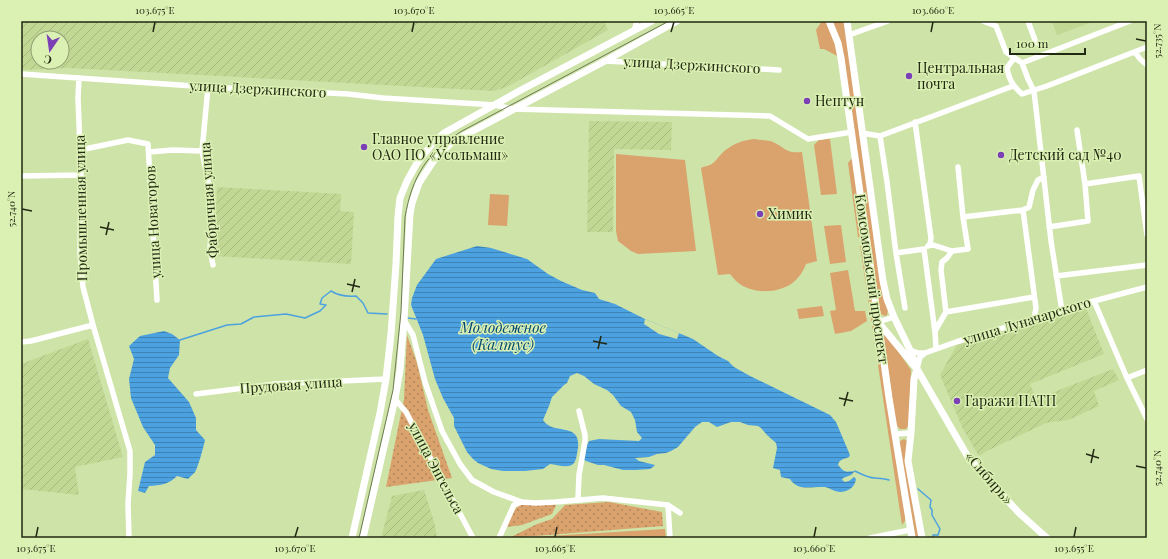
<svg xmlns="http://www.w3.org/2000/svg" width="1168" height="559" viewBox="0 0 1168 559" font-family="'Playfair Display',serif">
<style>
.built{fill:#c1d894}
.industrial{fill:url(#industrial-furrows);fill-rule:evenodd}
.grass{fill:#daa26d}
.park{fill:url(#park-dots)}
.water{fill:url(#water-rules)}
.pier{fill:#cee3a7}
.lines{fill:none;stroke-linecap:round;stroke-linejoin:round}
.stream{stroke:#4ca1e0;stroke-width:1.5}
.minor{stroke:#fff;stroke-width:5.5}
.major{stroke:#fff;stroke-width:7}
.tram{stroke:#6d7a53;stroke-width:1}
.ticks{fill:none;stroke:#222912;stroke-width:1.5}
.poi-dot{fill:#7b40b6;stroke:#dbf0b3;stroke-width:1.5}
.labels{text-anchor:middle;stroke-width:3;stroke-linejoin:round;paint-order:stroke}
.street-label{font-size:14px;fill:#222912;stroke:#dbf0b3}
.poi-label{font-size:14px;fill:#222912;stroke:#dbf0b3;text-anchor:start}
.water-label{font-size:15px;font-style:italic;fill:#024871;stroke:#dbf0b3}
.neatline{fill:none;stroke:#222912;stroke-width:1.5}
.ticks-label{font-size:10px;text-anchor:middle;fill:#222912}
</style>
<defs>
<pattern id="industrial-furrows" width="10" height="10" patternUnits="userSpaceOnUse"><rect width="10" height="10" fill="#c1d894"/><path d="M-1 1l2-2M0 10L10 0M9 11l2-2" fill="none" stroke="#a6b97f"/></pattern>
<pattern id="park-dots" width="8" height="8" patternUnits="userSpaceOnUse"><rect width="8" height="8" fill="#daa26d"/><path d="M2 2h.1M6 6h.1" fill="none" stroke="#b08458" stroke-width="1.8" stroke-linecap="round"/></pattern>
<pattern id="water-rules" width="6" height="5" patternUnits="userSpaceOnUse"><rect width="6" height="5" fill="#4ca1e0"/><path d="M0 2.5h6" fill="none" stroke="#3f83b4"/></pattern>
</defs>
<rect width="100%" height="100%" fill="#cee3a7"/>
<path class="built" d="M1052,21H1095L1057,35Z"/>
<path class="industrial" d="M21,21H604L608,30L507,87L494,91L69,68L21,70ZM38,38H62V62H38Z
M589,121L672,122L671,150L614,149L613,232H587Z
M217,187L341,194L340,211L354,212L351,264L214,256Z
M1085,306L1104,354L1030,384L1036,399L1113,369L1119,380L1094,391L1099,406L1068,420L1046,423L989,450L979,456L963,429L940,375L958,343Z
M88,339L123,457L75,467L79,495L21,489V364Z
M424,490L435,525L437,538H381L392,496Z"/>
<path class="grass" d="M822,21H829L841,58L824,49H820L816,30Z
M832,21H845L888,310L887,315L885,316L881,314L879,307Z
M754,139C759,140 765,140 770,141C785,146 784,154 802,152L817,261L806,264C803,272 798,279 791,284C776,294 750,294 736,281C734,279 732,276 730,274L718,275L701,168C705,166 710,166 713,163C718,159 721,153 727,149C735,143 744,140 754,139Z
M830,139L837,194L821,195L814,145L819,140Z
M616,154L685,160L696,251L638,254L631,251L618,241L616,231Z
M853,157L864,240L858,237L848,163Z
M490,194L509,195L507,226L488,225Z
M841,225L846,262L830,264L824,226Z
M860,245L866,251L905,513V521L902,525Z
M848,270L855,311H865L867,321L851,331L835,334L830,311L836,310L830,273Z
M822,306L824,316L799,319L797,309Z
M883,334H886L911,370L909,425L906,429H900L896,425Z
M904,439L907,441L919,538H916L906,488L899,443L900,441Z
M665,529L666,538H515Z"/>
<path class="park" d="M407,335L417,363L428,410L452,478L386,487L404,399Z
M523,502L557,503L552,514L522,525L507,527L515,509Z
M609,502L662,512L663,526L509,538L537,524L552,519L565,505Z"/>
<path class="water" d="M477,246L491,248L527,259L548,274L561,281L582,290L595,293L599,299L615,304L645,319L693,339L718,356L728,361L734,367L750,376L830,415L836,422L850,455L849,457C845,459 839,459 838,465C845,473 845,472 855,471L851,475L843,478L842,480L845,482L849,481L854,477L856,479C855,487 848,492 840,492C835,492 830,488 825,487C812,486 798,492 790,479L781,477L780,470L773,468L777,448L776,443L767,435L761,428L758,426L748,425L740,422H731L717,427L709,422H702L695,427L678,447L671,451L666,453L657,454L649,457L635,458L639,461L655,465L653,467L650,469L636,470H623L604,465H598L586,461L584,460L587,445L589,441L599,439L639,441L642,438L637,432L635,420L631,412L621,406L613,395L607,390L594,384L584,376L577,373L570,376L567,383L564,385L552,397L549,406L543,420C553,436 581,421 578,448C577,452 577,459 574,463C570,469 557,465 550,464L543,469L525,471H503L491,469L478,463L473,459L467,452L454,426V418L443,398L435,379L423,335L411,305L412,298L417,285L436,259Z
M164,331L172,334L180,340L179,355L170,368L168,378L189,402L196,418V430L205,440C204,445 198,468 195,472C193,474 190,477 188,479L177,476C168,485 161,485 149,486L145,493L138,491L145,462L155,455V445L143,427L131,398L129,379L134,359L129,346L140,336Z"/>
<path class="pier" d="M645,319L679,333L677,339L659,334L644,324Z"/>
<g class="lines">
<path class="stream" d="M408,318L416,319
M180,340L227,325L241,324L254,317L286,314L305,318L320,311L326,305L320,304L322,298L331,291C339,296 346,297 356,296L363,303L368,313L387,314
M855,471C861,474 868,478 875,478C881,479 882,478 889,480
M918,489L931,500L930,507L932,510V515L940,529L938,535H933V538"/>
<path class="minor" d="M983,21L996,26L1006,52L1022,63L1028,79L1034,91L1051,241L1062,311
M1028,21L1036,43
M634,31L637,21
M849,35L888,21
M1135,52L1140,59L1147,65
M1014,58L1007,68C1009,80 1013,86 1022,94L1047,86L1147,47
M605,61L779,70
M1022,63L1130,21
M21,74L208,87L348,94L383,98L495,105L512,109L770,116L808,139L852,132
M79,78L78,98L81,175L80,253L83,287L93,325L130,451V474L128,504L129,538
M208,87L202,151L210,191L211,233L210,250L213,265
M915,122L931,238L930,244L928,246
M862,133L880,136L887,182L896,253L924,249L935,332L936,349
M880,136L1013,86
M80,150L128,140L148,144L157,300
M149,152L173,150L202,151
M958,167L963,217
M21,176L81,175
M1085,184L1139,176L1147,235
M1023,210L1036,308L1034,319
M1049,227L1088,221L1085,184L1077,130
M930,244L952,251L968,249L963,217L1023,210L1029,207L1033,190L1038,180L1044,177
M896,253L905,308
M1056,276L1147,265
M1094,301L1127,378L1147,419
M946,312L941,270L942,262L947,258L952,251
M404,320L413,335L425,382L442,431L460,464L472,480L494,492L522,502
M878,322L894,317
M935,331L946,312L1034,297
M21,342L31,341L93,325
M910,350L918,353H925
M917,369L920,357L925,353L956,342L1094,301L1147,287
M1127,378L1147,370
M196,394L275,384L386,379
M395,399L406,412L473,538
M895,434L911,433
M578,499L579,475L585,441V435L579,411
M668,505L670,538
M499,538L514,505L522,502L536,503L555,502L603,498L668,505L680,513
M870,538L910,530"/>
<path class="major" d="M829,21L838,43L841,58L889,398L912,538
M847,21L883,281L887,299L894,317L910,350L917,369
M878,322L917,369L968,457L1019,513L1047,538
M917,369L914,379L911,433L908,461L922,538
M352,538L380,413L386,379L391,334L396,264L398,216L400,198L407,181L417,163L433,143L444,133L521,90L652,21
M363,538L395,399L400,370L404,320L410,214L412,203L419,183L434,160L451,143L465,135L605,61L677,21"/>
<path class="tram" d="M359,538L393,390L401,312L405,217C412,177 427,152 462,131L669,21"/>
</g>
<path class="ticks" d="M153,32L155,22M412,32L414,22M671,32L674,22M931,32L933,22M1136,39L1146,41M22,209L32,211M100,227L114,230M106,235L109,222M347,284L360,287M352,292L355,279M593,341L607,344M598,349L601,336M839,398L853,401M844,406L848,392M1086,454L1099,458M1091,463L1094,449M1136,466L1146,468M36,537L38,527M295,537L298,527M555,537L557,527M814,537L816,527M1074,537L1076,527"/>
<g class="poi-dot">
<circle cx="909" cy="76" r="4"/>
<circle cx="807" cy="101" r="4"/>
<circle cx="364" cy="147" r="4"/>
<circle cx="1001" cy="155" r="4"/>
<circle cx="760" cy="214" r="4"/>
<circle cx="957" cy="401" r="4"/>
</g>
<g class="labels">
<g class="street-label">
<text transform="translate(692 65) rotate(3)" y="5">улица Дзержинского</text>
<text transform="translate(258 89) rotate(3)" y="5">улица Дзержинского</text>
<text transform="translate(209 200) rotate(-94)" y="5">Фабричная улица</text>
<text transform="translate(81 208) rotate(-91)" y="5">Промышленная улица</text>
<text transform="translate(153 222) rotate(-93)" y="5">улица Новаторов</text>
<text transform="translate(872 279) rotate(82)" y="5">Комсомольский проспект</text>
<text transform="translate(1027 321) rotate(-17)" y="5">улица Луначарского</text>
<text transform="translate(291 385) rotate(-4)" y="5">Прудовая улица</text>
<text transform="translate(436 468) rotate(62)" y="5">улица Энгельса</text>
<text transform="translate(989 478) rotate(49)" y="5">«Сибирь»</text>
</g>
<g class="poi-label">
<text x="917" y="73">Центральная<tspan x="917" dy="16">почта</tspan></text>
<text x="815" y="106">Нептун</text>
<text x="372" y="144">Главное управление<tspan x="372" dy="16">ОАО ПО «Усольмаш»</tspan></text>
<text x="1009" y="160">Детский сад №40</text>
<text x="768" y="219">Химик</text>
<text x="965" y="406">Гаражи ПАТП</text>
</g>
<g class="water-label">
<text x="503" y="333">Молодежное<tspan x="503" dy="17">(Калтус)</tspan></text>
</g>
</g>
<rect width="1168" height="559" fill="none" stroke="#dbf0b3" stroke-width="44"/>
<g transform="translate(50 50) rotate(193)"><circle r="19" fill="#dbf0b3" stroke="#91a073"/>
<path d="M0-3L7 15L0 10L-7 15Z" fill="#7b40b6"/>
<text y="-6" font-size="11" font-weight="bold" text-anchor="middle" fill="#222912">С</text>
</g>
<path d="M1010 48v6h75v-6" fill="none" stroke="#222912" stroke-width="2"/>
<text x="1016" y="48" font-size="12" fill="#222912" stroke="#dbf0b3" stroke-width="3" paint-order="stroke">100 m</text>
<rect x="22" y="22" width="1124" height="515" class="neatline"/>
<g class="ticks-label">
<text x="155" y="14">103.675°E</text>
<text x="414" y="14">103.670°E</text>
<text x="674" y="14">103.665°E</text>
<text x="933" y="14">103.660°E</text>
<text transform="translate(1157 41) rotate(-90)" y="4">52.735°N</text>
<text transform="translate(11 209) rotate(-90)" y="4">52.740°N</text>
<text transform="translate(1157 468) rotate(-90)" y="4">52.740°N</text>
<text x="36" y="552">103.675°E</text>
<text x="295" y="552">103.670°E</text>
<text x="555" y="552">103.665°E</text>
<text x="814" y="552">103.660°E</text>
<text x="1074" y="552">103.655°E</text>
</g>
</svg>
